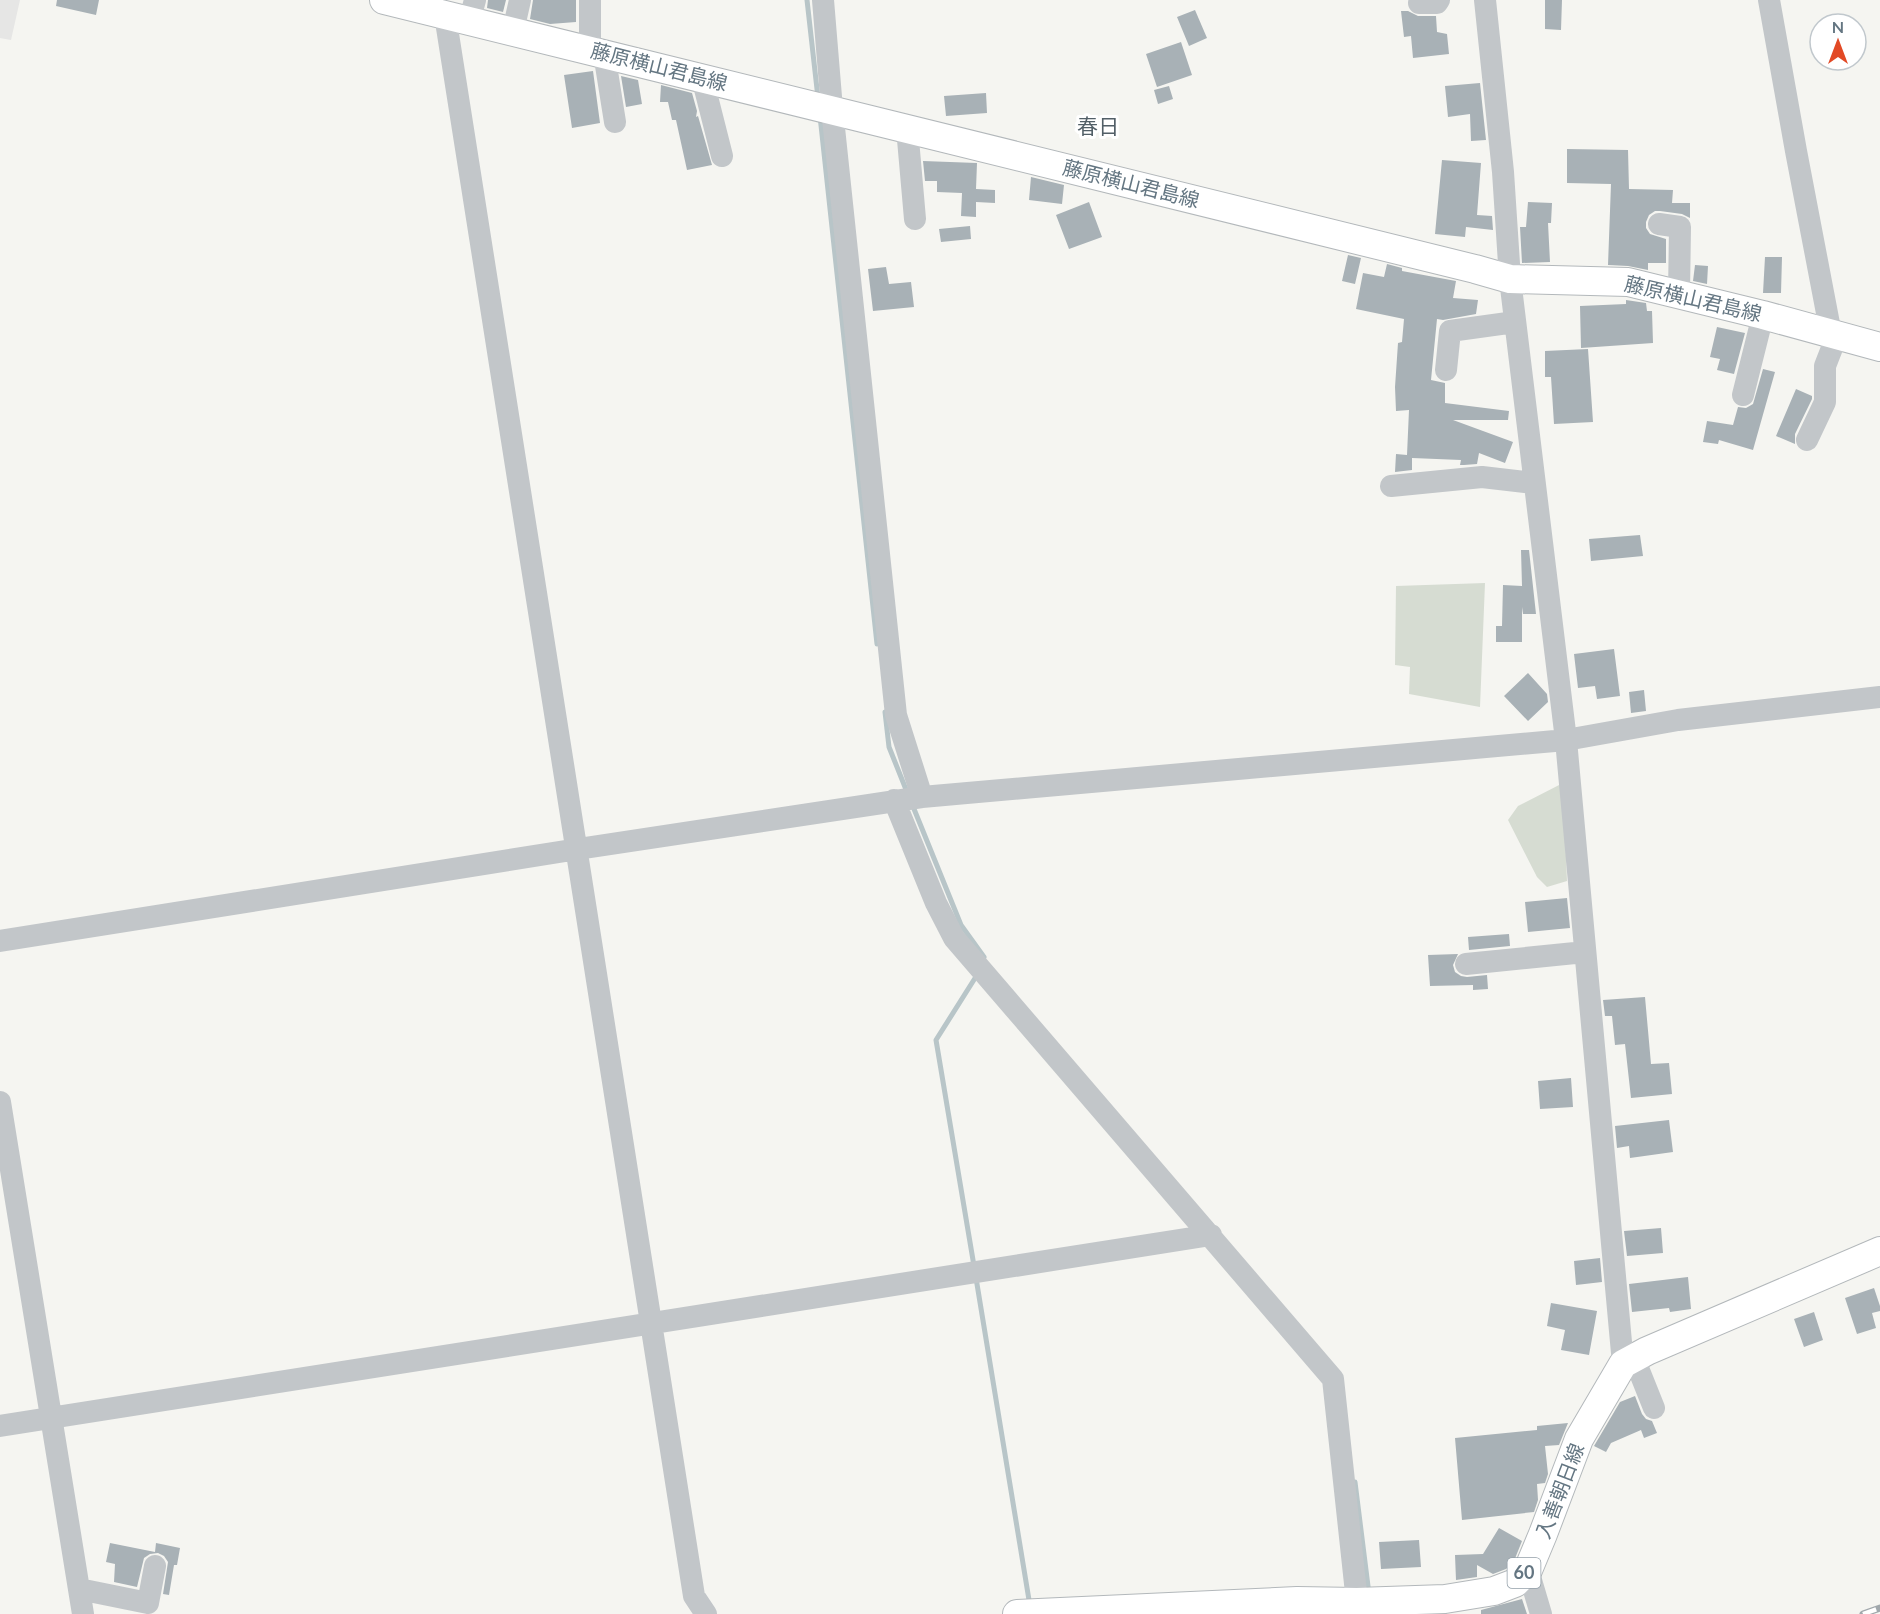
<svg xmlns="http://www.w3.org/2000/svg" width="1880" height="1614" viewBox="0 0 1880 1614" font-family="Lato,'Noto Sans JP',sans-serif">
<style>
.built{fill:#e6e6e5}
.green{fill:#d6dcd2}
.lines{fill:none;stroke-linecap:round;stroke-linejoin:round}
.stream{stroke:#b8c5c8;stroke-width:5}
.building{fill:#a8b1b6}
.major-casing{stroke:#b3b8bb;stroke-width:30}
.minor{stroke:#c2c6c9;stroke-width:22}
.major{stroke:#fff;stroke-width:28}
.rail-casing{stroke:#a1a8ac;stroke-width:7}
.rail{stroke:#fff;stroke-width:4.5;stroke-dasharray:14;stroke-linecap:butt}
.labels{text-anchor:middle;stroke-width:6;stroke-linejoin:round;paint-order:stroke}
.shield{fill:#fff;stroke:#929fa8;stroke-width:1.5}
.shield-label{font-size:18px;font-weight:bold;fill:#647682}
.street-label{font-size:20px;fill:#647682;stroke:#fff}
.neighbourhood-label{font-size:21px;fill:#525f67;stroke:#fff}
</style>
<rect width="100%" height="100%" fill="#f5f5f1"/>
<path class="built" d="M0,0H20L11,40L0,38Z"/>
<path class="green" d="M1485,583L1480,707L1409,694L1410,667L1395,665L1396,586Z
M1563,783L1567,881L1547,887L1537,877L1508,820L1518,806Z"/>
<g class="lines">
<path class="stream" d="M807,0L818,98
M820,116L877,644
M885,712L889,747L907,792
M912,804L961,925L984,957
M974,1266L936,1040L977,975
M976,1278L1030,1606
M1355,1482L1369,1594"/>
</g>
<path class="building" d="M57,0H99L96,15L56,6Z
M488,0H506L503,12L487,8Z
M533,0H576V22L550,24L530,19Z
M1545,0H1562L1561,30L1545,29Z
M1195,10L1207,38L1189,46L1177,17Z
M1401,11H1408L1418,16H1436L1437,32L1447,34L1449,54L1413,58L1411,36L1404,37Z
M1181,42L1192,75L1157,87L1146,54Z
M593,71L600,123L572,128L564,75Z
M621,76L638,80L642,104L626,107Z
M1480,83L1486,140L1471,141L1470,114L1448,117L1445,86Z
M661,85L692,93L697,111L696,117L698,116L712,165L687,170L676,120H672L668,102H660Z
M1169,86L1173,99L1158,104L1154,90Z
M986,93L987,113L946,116L944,96Z
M1567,149L1628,150L1629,189L1673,190L1672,203H1690V218L1682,214L1660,211H1655L1649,215L1646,222V228L1650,234L1666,239V263H1648V270L1628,266L1608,265L1611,184L1567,183Z
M1442,160L1481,163L1477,215L1492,216L1493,230L1466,227L1465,237L1435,234Z
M923,161L977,163L976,189L995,190V203L976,202V217L961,216L962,193L937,192V181H925Z
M1031,177L1064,185L1062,204L1029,200Z
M1089,202L1102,237L1069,249L1056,215Z
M1528,202L1552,203L1551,223H1548L1550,262L1522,263L1520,227H1526Z
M970,226L971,239L941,242L939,229Z
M1348,255L1361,258L1355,284L1342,281Z
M1765,257H1782L1781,293H1763Z
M1387,264L1402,268V271L1456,281L1453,298L1478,300L1476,314L1443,320L1437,319L1431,380L1445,383V403L1509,411L1508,420H1453L1513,442L1505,463L1479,453L1477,464L1464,465H1460L1461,460L1412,458V470L1395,472L1396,454L1407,455L1409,410L1396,411L1395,387L1398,343L1402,342L1404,319L1356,309L1363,273L1384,277Z
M1695,265L1708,266L1707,284L1693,281Z
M886,267L889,284L911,282L914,307L873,311L868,269Z
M1626,300L1646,303L1647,311H1652L1653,343L1581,348L1580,306L1626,304Z
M1717,327L1745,333L1734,374L1717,370L1720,359L1710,357Z
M1588,349L1593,422L1554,424L1551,377H1545V351Z
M1763,369L1775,372L1753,450L1719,440L1718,444L1703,442L1707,421L1733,425L1738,407L1746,408L1753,404Z
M1796,389L1812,396V399L1795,434V444L1776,436Z
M1640,535L1643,556L1591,561L1589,539Z
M1521,550H1529L1536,614H1523L1522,607V642H1496V626H1502L1503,585L1522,586Z
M1614,649L1620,696L1597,699L1595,686L1578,688L1574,654Z
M1528,673L1547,694L1548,702L1528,721L1504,696Z
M1644,690L1646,711L1631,713L1629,692Z
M1567,898L1570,928L1528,932L1525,902Z
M1509,934L1510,946L1469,950L1468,937Z
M1458,954L1453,965L1455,972L1461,976L1467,977L1487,975L1488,989L1473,990V985L1430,986L1428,955Z
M1645,997L1651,1064L1669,1063L1672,1094L1631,1098L1625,1044L1615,1045L1612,1016H1605L1603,1000Z
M1571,1078L1573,1107L1540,1109L1538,1081Z
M1669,1120L1673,1152L1630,1158L1629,1146L1617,1148L1615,1126Z
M1661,1228L1663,1253L1627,1256L1624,1231Z
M1600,1258L1602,1282L1576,1285L1574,1261Z
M1688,1277L1691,1309L1670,1312L1669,1308L1632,1312L1629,1284Z
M1874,1288L1880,1306V1311L1872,1313L1876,1328L1857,1334L1845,1298Z
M1551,1303L1597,1311L1589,1355L1561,1350L1565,1330L1547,1326Z
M1814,1312L1823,1340L1804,1347L1794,1319Z
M1635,1396L1642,1414L1646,1419L1652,1421L1657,1433L1644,1438L1641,1430L1611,1443L1606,1452L1594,1446L1620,1402Z
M1568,1423L1559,1445L1545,1446L1548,1474L1545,1483L1537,1484L1538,1500L1534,1512L1462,1520L1455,1438L1537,1430V1426Z
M1499,1528L1522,1541L1514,1561L1506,1569L1493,1574L1477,1565V1577L1456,1580L1455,1555L1483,1554Z
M1419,1540L1421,1567L1381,1569L1379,1542Z
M110,1543L155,1552L156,1543L180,1548L177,1565H174L169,1595L163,1594L168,1562L164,1556L158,1553L150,1554L144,1558L137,1587L114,1582L115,1564L106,1562Z
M1522,1599L1527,1614H1481V1610Z"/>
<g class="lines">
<g class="major-casing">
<path id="major" d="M384,0L1475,269L1510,279L1628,282L1763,315L1880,347
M1017,1614L1297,1601L1357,1602L1445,1599L1494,1591L1515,1583L1528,1570L1543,1534L1579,1439L1623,1364L1647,1351L1880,1251"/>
</g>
<path class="minor" d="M823,0L832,109L896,715L922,797
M1485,0L1503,172L1510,279L1566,740L1623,1364
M1769,0L1796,151L1831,334L1832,348L1825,366V402L1807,440
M1419,3H1437L1439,0
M445,15L694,1596L706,1614
M469,22L475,0
M513,31L520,0
M590,50V0
M604,53L615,122
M702,77L722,156
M907,128L915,219
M1659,224L1680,227L1679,294
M1446,370L1450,331L1515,322
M1743,395L1763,315
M1391,486L1482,477L1534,483
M894,800L936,903L954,938L1333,1379L1357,1602
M0,941L578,849L922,797L1566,740L1678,720L1880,697
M1466,964L1585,952
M0,1102L83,1614
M1634,1358L1654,1408
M0,1426L1211,1235
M1528,1570L1541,1614
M79,1589L148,1603L155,1566"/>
<use href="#major" class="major"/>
<g class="rail-casing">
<path id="rail" d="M1863,1614L1880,1608"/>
</g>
<use href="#rail" class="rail"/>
</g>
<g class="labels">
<rect class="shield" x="1507.5" y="1558" width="33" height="30" rx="4.5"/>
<g class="shield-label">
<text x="1524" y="1579">60</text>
</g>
<g class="street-label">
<text transform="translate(659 67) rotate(14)" y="7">藤原横山君島線</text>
<text transform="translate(1131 184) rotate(14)" y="7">藤原横山君島線</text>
<text transform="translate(1693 299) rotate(13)" y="7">藤原横山君島線</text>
<text transform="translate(1560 1491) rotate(-69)" y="7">入善朝日線</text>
</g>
<g class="neighbourhood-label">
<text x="1098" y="134">春日</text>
</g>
</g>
<g transform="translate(1838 42)"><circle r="28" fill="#ffffff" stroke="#c1c8cd" stroke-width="1.5"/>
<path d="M0-4.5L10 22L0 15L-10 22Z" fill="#e24925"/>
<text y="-9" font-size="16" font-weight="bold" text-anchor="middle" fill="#647682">N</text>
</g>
</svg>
